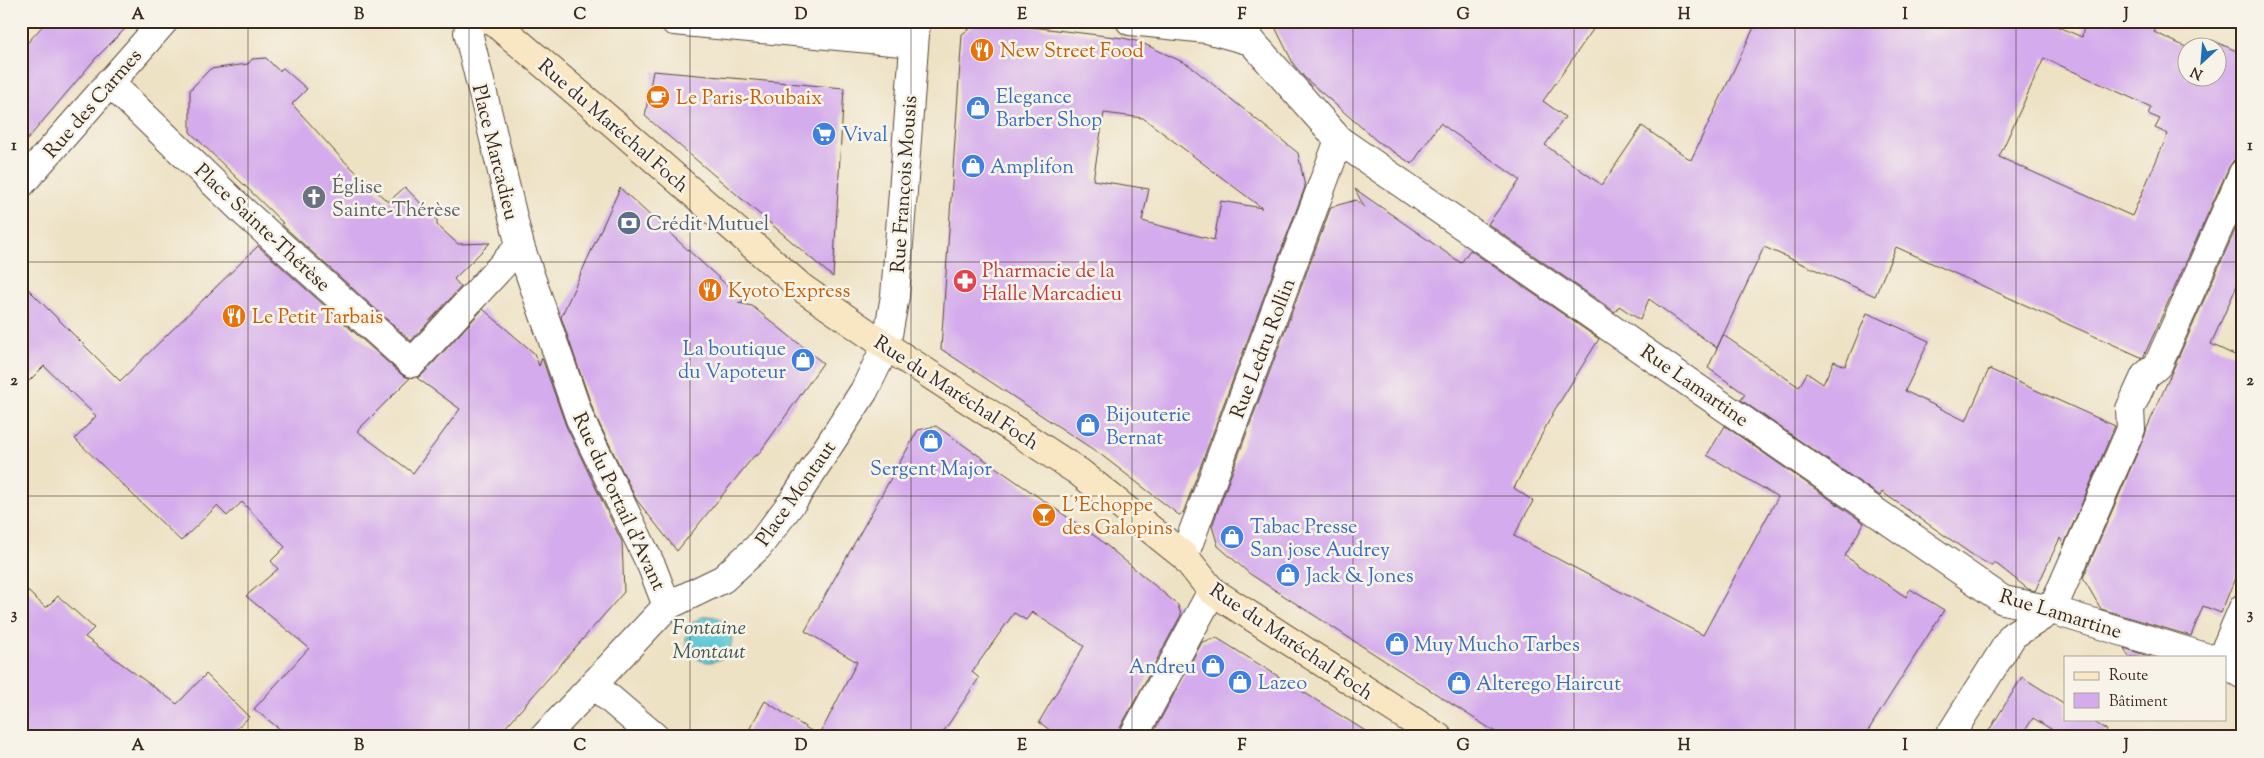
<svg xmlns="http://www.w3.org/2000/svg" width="2264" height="758" viewBox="0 0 2264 758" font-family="'Sorts Mill Goudy',serif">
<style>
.water{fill:#5bc7d4;stroke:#4b7879}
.building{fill:#d4abec;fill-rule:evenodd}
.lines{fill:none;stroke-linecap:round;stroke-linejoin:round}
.pedestrian-casing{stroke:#564637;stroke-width:30}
.minor-casing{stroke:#564637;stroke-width:30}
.tertiary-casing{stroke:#564637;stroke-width:30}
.secondary-casing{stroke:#564637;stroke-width:30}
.pedestrian{stroke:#fff;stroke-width:28}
.minor{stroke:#fff;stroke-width:28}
.tertiary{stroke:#fff;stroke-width:28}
.secondary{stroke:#f9e7c3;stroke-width:28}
.grid{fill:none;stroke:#3b2a1e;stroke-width:1;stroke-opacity:0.55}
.labels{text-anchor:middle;stroke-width:5;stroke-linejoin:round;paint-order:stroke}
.food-label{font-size:20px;fill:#c56008;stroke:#f7f3e8;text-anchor:start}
.shop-label{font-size:20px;fill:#366cbe;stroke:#f7f3e8;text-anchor:start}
.street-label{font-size:20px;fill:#3b2a1e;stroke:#f7f3e8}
.worship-label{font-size:20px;fill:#5b616d;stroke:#f7f3e8;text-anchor:start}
.service-label{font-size:20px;fill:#4e5e75;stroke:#f7f3e8;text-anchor:start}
.health-label{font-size:20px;fill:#be3a42;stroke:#f7f3e8;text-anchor:start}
.water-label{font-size:21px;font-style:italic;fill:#455955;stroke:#f7f3e8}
.neatline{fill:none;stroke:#3b2a1e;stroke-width:2}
.grid-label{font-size:16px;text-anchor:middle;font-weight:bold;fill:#3b2a1e}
</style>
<rect width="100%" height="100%" fill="#f7f3e8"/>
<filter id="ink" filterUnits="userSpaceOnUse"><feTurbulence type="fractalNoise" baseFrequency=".02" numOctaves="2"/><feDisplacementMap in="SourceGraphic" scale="10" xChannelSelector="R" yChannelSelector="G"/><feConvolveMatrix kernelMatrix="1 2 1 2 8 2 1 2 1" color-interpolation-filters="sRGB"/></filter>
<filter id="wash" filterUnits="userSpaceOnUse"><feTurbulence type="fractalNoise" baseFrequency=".0096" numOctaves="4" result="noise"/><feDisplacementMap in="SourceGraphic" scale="20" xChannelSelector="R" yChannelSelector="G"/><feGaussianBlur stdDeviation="1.12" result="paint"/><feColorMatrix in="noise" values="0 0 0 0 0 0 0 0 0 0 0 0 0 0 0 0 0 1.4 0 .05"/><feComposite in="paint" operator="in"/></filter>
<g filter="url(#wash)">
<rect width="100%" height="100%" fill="#eee2c5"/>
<path class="water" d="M686 639a23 23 0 1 1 46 0a23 23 0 1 1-46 0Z"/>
<g id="blocks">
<path class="building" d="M47,21H133L96,58L21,147V50Z
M981,21L1123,38L1140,42L1189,65L1298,153L1305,187L1183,513L1179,515L1100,454L941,349L962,34ZM1104,113L1143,118L1262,208L1221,201L1214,240L1142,221L1149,189L1093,180Z
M1272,21H1599L1543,101L1565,117L1545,145L1602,185L1642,126L1691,160L1757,21H1810L1838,28L1840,21H2044L2082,37L2085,21H2157L2154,32L2188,48H2186V78H2216V48H2209L2212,40L2243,54V158L2234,160L2229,167L2143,358L1896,247L1875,296L1764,247L1717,348L1649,299L1640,320L1619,306L1615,312L1488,224L1520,180L1440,123L1412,164L1377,141L1305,78L1294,65ZM2044,58L2151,107L2148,114L2160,119L2155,128L2168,134L2132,216L1999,157Z
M266,58L279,71L283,68L307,89L292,104L340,157L388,202L405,187L437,220V225L458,244L490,243L454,279L461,287L411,341L281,224L283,223L190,132V90L210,69L248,64L252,59Z
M653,71L844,88L833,277L645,116Z
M620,188L744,301L738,303L752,306L823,363L758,455L754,456L677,551L636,499L594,413L561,317Z
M1355,189L1461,263L1470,250L1599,339L1554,411L1514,488L1533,501L1514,536L1703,635L1778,497L1707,455L1725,426L1864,523L1845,556L1906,597L1910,589L1944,610L1864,737H1503L1250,574L1218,546L1212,526L1331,207L1356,200L1364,207Z
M2243,212V272L2211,344L2243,359V558L2221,613L2203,606L2191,636L2101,609L2083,578L2145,435L2147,428Z
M258,246L402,375L410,378L357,431L413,473L460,409L417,378L423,374L483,309L534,353L539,366L542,358L566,426L622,542L624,592L497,737H290L254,709L309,648L246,596L278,569L271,561L285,547L242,502L227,516L217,506L181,541L75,439L96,416L44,366L21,389V282L120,381Z
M1867,313L1929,341L1905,391L1966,421L1989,369L2115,426L2064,545L2060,538L2035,591L2028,589L1994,562L1992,566L1977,558L1882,492L1880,496L1741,400L1745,394L1708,368L1723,335L1799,387L1807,373L1823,384L1834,361L1845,366Z
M936,426L1099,539L1178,605L1181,615L1119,730L1117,737H1059L1039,722L1084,646L1032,612L1026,620L1014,613L972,672L979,678L940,737H745L765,701L819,736L857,662L805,631L918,430Z
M21,585L46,608L58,596L94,628L85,637L177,704L206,674L249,717L228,737H21Z
M1217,638L1265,668L1375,737H1151L1202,642Z
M2124,648L2151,657H2129Z
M2022,677L2065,704V719H2089L2107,730L2103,737H2064L2033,718L2021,737H1985Z"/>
</g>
</g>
<g filter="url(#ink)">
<use href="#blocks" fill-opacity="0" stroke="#564637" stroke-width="1"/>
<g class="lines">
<g class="pedestrian-casing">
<path id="pedestrian" d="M109,82L244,212L412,363L520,246"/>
</g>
<g class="minor-casing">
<path id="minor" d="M474,21L468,32L520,246L580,419L652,567L667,606
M1130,21L1207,29L1251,41
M1242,21L1251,41L1339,140L2003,600L2052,610L2205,657
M21,184L164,21
M1184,556L1339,140
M2222,657L2243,608
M2225,664L2243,675
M594,685L655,737
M1133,737L1212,591
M1949,737L2013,635L2052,610L2131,429L2130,409L2145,376L2158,365L2243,173"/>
</g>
<g class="tertiary-casing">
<path id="tertiary" d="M674,21L913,43
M544,737L667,606L723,579L758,547L793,501L864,391L886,346L895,296L916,21"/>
</g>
<g class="secondary-casing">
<path id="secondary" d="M493,21L613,123L802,288L886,346L1079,472L1184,556L1212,591L1438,737"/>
</g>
<use href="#pedestrian" class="pedestrian"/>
<use href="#minor" class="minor"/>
<use href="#tertiary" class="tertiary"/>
<use href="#secondary" class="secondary"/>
</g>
</g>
<path class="grid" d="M248,21V737M469,21V737M690,21V737M911,21V737M1132,21V737M1353,21V737M1574,21V737M1795,21V737M2016,21V737M21,262H2243M21,496H2243"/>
<defs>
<g id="restaurant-disc" transform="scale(1.25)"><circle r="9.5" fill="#e8710a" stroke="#f7f3e8"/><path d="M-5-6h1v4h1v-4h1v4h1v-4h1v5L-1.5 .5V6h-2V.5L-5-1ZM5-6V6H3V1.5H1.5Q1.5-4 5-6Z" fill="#fff"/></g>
<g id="cafe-disc" transform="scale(1.25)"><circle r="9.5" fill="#e8710a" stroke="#f7f3e8"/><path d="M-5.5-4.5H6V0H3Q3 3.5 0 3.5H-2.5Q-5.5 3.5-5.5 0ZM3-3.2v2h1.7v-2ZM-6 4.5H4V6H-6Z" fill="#fff"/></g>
<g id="shop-disc" transform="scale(1.25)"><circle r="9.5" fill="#3f7fe0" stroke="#f7f3e8"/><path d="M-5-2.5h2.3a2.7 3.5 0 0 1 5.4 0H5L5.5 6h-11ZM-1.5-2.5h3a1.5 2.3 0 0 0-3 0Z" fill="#fff"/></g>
<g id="supermarket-disc" transform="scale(1.25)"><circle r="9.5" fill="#3f7fe0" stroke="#f7f3e8"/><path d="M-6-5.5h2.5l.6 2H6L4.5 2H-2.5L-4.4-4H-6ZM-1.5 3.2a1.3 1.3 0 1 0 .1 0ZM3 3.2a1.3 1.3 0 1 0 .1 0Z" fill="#fff"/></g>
<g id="church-disc" transform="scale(1.25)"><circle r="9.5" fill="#6b7280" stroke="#f7f3e8"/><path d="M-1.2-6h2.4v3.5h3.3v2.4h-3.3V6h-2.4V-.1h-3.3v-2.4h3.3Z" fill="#fff"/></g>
<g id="bank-disc" transform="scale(1.25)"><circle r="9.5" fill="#5c6f8a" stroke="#f7f3e8"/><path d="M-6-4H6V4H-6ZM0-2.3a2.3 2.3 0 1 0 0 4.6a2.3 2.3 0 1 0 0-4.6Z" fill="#fff"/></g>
<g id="pharmacy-disc" transform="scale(1.25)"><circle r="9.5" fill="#e0444e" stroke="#f7f3e8"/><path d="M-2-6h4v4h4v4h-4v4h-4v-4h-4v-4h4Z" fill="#fff"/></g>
<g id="bar-disc" transform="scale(1.25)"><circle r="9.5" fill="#e8710a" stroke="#f7f3e8"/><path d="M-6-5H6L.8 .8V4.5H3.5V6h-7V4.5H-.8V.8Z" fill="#fff"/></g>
</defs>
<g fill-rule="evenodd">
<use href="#restaurant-disc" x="982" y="50"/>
<use href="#cafe-disc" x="658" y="97"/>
<use href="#shop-disc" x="978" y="108"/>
<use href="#supermarket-disc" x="824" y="134"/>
<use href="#shop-disc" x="973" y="166"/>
<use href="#church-disc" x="314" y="197"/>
<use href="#bank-disc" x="629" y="223"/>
<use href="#pharmacy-disc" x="965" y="281"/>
<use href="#restaurant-disc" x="710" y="290"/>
<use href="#restaurant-disc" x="234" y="316"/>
<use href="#shop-disc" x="803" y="360"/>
<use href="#shop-disc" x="1088" y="425"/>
<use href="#shop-disc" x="931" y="441"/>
<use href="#bar-disc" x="1044" y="515"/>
<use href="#shop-disc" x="1232" y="537"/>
<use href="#shop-disc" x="1288" y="575"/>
<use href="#shop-disc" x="1397" y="644"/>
<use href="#shop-disc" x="1213" y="666"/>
<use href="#shop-disc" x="1240" y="682"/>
<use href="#shop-disc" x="1459" y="683"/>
</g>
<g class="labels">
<g class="food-label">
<text x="1000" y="57">New Street Food</text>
<text x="676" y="104">Le Paris-Roubaix</text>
<text x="728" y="297">Kyoto Express</text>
<text x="252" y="323">Le Petit Tarbais</text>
<text x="1062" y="511">L'Echoppe<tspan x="1062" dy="23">des Galopins</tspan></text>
</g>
<g class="shop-label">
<text x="996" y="103">Elegance<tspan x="996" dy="23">Barber Shop</tspan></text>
<text x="842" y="141">Vival</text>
<text x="990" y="173">Amplifon</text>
<text x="786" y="355" text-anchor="end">La boutique<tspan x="786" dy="23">du Vapoteur</tspan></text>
<text x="1106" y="421">Bijouterie<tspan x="1106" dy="23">Bernat</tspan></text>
<text x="931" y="475" text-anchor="middle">Sergent Major</text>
<text x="1250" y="533">Tabac Presse<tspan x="1250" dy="23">San jose Audrey</tspan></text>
<text x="1306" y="582">Jack &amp; Jones</text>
<text x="1414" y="651">Muy Mucho Tarbes</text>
<text x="1196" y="673" text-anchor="end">Andreu</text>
<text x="1258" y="689">Lazeo</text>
<text x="1476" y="690">Alterego Haircut</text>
</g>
<g class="street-label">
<text transform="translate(92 103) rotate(-49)" y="7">Rue des Carmes</text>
<text transform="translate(614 125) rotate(41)" y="7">Rue du Maréchal Foch</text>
<text transform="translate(496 152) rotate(76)" y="7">Place Marcadieu</text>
<text transform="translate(903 184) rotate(-86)" y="7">Rue François Mousis</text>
<text transform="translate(263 227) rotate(43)" y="7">Place Sainte-Thérèse</text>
<text transform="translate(1262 348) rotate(-69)" y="7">Rue Ledru Rollin</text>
<text transform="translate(1695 385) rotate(35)" y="7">Rue Lamartine</text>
<text transform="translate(957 392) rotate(33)" y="7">Rue du Maréchal Foch</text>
<text transform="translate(795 493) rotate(-55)" y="7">Place Montaut</text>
<text transform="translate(620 501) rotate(65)" y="7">Rue du Portail d'Avant</text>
<text transform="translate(2061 613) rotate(17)" y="7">Rue Lamartine</text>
<text transform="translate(1292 641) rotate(34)" y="7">Rue du Maréchal Foch</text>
</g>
<g class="worship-label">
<text x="332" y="193">Église<tspan x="332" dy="23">Sainte-Thérèse</tspan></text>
</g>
<g class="service-label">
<text x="646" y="230">Crédit Mutuel</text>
</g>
<g class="health-label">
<text x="982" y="277">Pharmacie de la<tspan x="982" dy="23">Halle Marcadieu</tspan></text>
</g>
<g class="water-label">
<text x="709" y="634">Fontaine<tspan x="709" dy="24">Montaut</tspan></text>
</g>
</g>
<rect width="2264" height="758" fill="none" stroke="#f7f3e8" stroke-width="55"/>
<rect x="2064" y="656" width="162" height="65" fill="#f7f3e8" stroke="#aca397"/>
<rect x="2074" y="672" width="25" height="8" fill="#f9e7c3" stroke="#aca397"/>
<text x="2109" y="680" font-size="15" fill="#3b2a1e">Route</text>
<rect x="2074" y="693" width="25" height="15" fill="#d4abec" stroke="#aca397"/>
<text x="2109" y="706" font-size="15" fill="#3b2a1e">Bâtiment</text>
<g transform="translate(2202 62) rotate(206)"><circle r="24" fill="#f7f3e8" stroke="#aca397"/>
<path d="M0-4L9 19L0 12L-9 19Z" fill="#1f6fb2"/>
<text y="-8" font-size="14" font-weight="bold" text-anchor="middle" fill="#3b2a1e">N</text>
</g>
<rect x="28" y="28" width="2208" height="702" class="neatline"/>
<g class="grid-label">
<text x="138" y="19">A</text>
<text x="359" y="19">B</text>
<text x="580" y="19">C</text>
<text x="801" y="19">D</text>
<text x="1022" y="19">E</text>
<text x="1242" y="19">F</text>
<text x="1463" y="19">G</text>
<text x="1684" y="19">H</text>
<text x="1905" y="19">I</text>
<text x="2126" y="19">J</text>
<text x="14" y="150">1</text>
<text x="2250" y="150">1</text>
<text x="14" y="385">2</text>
<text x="2250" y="385">2</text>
<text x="14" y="619">3</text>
<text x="2250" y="619">3</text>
<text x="138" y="750">A</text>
<text x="359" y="750">B</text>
<text x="580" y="750">C</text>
<text x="801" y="750">D</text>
<text x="1022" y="750">E</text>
<text x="1242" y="750">F</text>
<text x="1463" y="750">G</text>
<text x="1684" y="750">H</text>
<text x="1905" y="750">I</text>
<text x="2126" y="750">J</text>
</g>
</svg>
